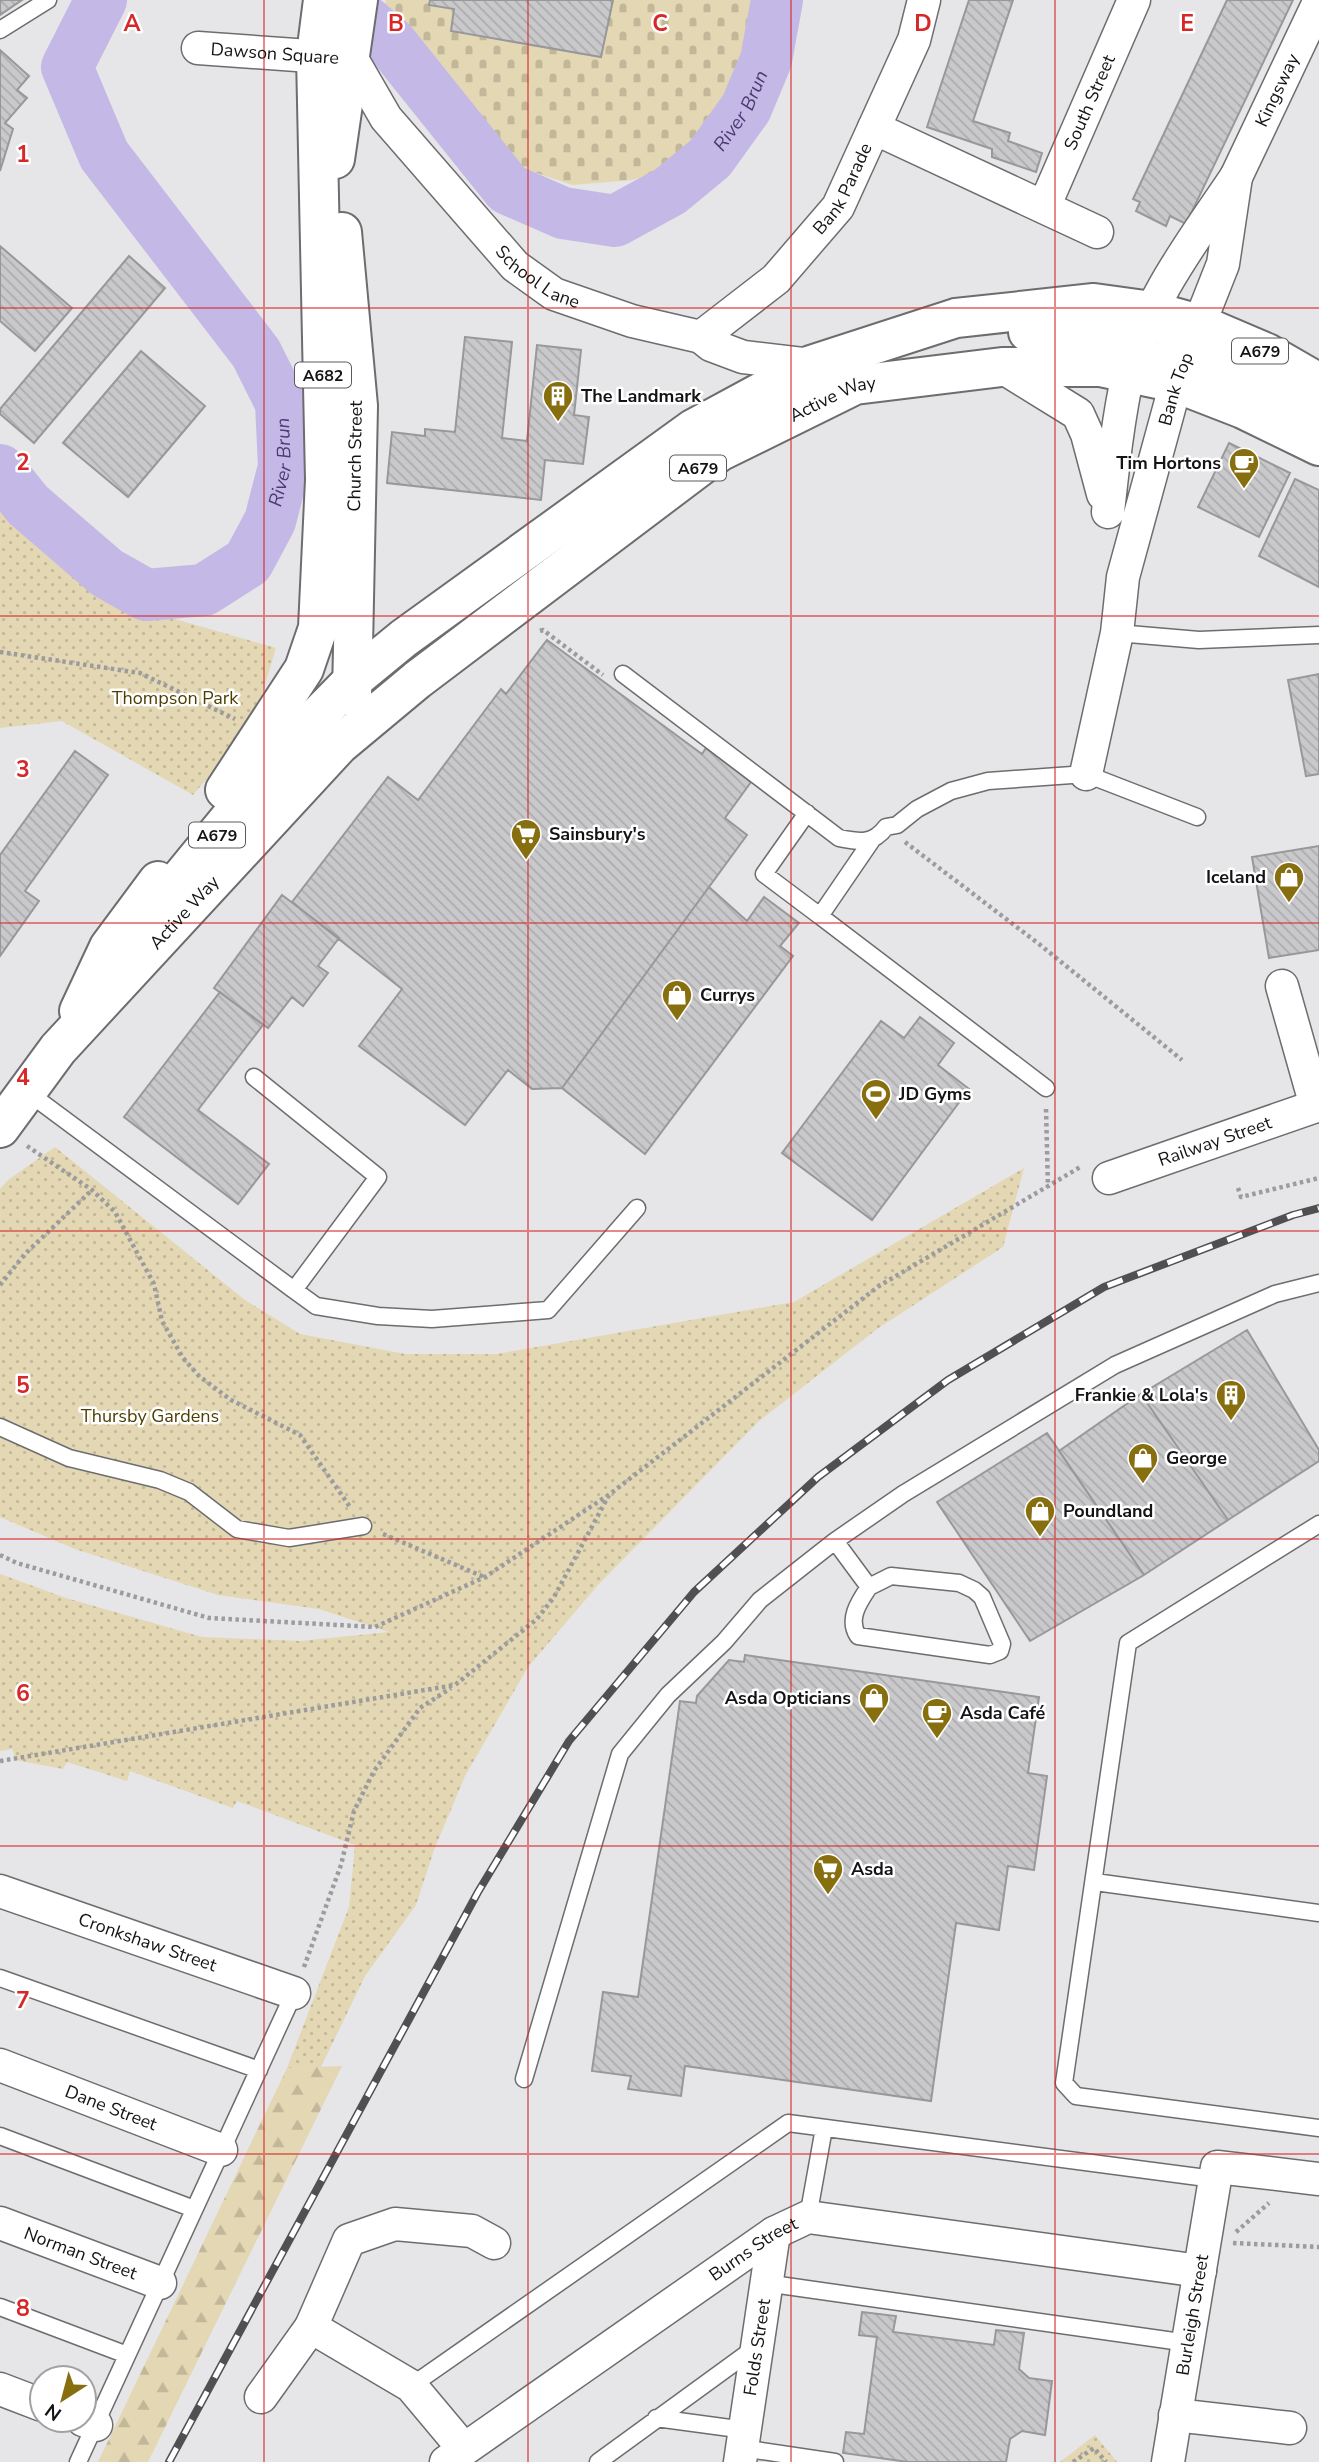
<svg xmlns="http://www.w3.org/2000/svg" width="1319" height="2462" viewBox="0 0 1319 2462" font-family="'Nunito Sans',sans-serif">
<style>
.grass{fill:url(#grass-dots)}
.forest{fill:url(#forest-firs)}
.cemetery{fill:url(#cemetery-stones)}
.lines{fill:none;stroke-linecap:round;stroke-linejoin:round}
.river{stroke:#c4b9e6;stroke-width:52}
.building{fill:url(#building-back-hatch);stroke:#98979a;stroke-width:2}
.lane-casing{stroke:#6d6c6f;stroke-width:19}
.street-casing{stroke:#6d6c6f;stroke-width:35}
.primary-casing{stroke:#6d6c6f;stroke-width:42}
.path{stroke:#9c9b9d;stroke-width:4.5;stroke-dasharray:3.5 3.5;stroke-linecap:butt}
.lane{stroke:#fff;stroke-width:16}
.street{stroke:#fff;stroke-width:32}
.primary{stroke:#fff;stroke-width:38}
.rail-casing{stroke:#505052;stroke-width:8}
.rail{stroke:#fff;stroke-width:5;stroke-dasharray:16;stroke-linecap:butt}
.grid{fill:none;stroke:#d62828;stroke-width:2;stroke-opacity:0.55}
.labels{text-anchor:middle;stroke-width:5;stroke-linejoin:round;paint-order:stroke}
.shield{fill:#fff;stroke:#5a5a5b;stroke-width:2}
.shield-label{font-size:16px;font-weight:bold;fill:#141415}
.street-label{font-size:18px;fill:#141415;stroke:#fff}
.poi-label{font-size:18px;font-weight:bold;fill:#141415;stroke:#fff;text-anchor:start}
.park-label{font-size:18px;fill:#4d3e02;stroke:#fff}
.water-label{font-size:19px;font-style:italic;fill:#4c3b73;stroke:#fff}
.grid-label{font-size:23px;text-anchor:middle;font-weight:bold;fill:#d62828;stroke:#fff;stroke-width:5;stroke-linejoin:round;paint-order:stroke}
</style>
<defs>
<pattern id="grass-dots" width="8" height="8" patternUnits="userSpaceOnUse" patternTransform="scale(1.75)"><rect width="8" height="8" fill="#e3d8b3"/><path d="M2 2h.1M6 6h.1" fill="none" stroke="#c2b899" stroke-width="1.8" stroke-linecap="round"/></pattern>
<pattern id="forest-firs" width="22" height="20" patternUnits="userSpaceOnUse" patternTransform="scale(1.75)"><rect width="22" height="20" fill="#e3d8b3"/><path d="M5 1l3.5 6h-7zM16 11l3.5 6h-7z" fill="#c2b899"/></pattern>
<pattern id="cemetery-stones" width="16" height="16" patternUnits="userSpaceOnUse" patternTransform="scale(1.75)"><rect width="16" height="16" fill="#e3d8b3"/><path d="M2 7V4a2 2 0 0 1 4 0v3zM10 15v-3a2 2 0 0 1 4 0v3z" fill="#c2b899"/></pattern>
<pattern id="building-back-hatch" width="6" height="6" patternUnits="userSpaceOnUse" patternTransform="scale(1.75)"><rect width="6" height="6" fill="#c9c9cc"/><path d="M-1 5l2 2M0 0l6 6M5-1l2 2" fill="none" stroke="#acacae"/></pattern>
</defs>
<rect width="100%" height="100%" fill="#e6e5e8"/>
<path class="grass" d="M0,487L47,539L133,607L276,648L253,724L193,795L62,721L0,728Z
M55,1147L245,1300L300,1334L405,1354H497L794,1302L1024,1168L1003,1247L877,1329L758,1422L598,1585L528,1667L465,1776L434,1850L416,1905L365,1976L321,2067L287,2068L349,1907L355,1845L237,1801L233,1808L130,1771L127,1781L67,1762L63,1769L16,1760L12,1749L0,1751V1574L66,1598L202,1637L300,1641L389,1632L319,1609L218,1595L75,1549L0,1517V1189L8,1180Z
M1095,2435L1117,2462H1060Z"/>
<path class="forest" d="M342,2066L148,2462H98L287,2068Z"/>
<path class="cemetery" d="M386,0H761L751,60L731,105L682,163L633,180L572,185L525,169L383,18Z"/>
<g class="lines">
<g class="river">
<path id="s1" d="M341,0L391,43L508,189L563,213L615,221L670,191L710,158L746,108L766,60L777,0"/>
<path id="s2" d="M0,470L28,505L107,573L146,595L204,590L248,562L270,521L284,467L281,403L256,353L104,155L67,67L101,0"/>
</g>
</g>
<path class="building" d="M0,0H22L0,15Z
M430,0H613L601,57L451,31L454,9L429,5Z
M969,0H1013L973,121L1010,133L1008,141L1042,153L1036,172L992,157V149L927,127Z
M1227,0H1293L1186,224L1170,216L1166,226L1136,211L1140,202L1133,199Z
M0,50L29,76L17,90L27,98L5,123L13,129L0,171Z
M0,246L72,308L35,351L0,321Z
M129,256L165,288L34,443L0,414V409Z
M465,337L512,342L502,438L527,441L537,345L581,350L574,415L589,417L583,464L545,460L541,500L387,483L392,432L425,436V429L455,432Z
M141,351L205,406L128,497L63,443Z
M1229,443L1290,473L1259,537L1198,507Z
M1295,479L1319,490V587L1259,556Z
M547,640L702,754L706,748L751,782L725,818L747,835L562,1088L532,1089L508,1070L465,1125L359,1046L402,989L292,902L388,777L418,800L501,689L506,694Z
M1319,674V774L1306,776L1288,680Z
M75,751L108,775L25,891L39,901L0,956V855Z
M1319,846V950L1269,958L1252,857Z
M709,887L747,921L764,897L799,923L780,946L793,956L645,1154L562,1088Z
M282,895L339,938L318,966L328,973L303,1006L292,997L268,1028L214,988Z
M220,992L263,1025L198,1110L269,1164L238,1204L124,1117Z
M920,1017L954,1043L938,1065L969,1089L872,1220L782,1153L881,1021L904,1038Z
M1247,1330L1319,1450V1461L1228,1520L1141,1394Z
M1141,1394L1228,1520L1144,1575L1059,1451Z
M1047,1433L1144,1575L1030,1641L937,1502Z
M745,1655L1039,1697L1028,1773L1047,1776L1034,1870L1008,1866L999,1930L956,1923L931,2101L685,2066L681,2096L628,2089L631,2076L592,2071L603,1992L638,1997L680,1701L696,1703L697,1696L729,1660L744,1662Z
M862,2312L896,2316L893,2332L994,2345L996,2330L1024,2333L1019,2369L1029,2378L1052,2381L1045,2435L1022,2431L1010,2439L1006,2462H908L843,2453L846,2432L864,2434L877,2337L859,2335Z"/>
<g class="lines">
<g class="lane-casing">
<path id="lane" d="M0,30L48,0
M1117,633L1199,640L1319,635
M623,674L839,838C859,842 873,845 886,827L897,825L917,809L951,791L988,781L1086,774L1197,817
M807,813L764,874L820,916L872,840
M820,916L1046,1088
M26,1091L294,1290L378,1177L254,1077
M294,1290L316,1306L378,1316L432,1319L548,1310L637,1208
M0,1427L69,1458L160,1480L189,1492L237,1529L289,1538L363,1526
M1319,1524L1128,1643L1064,2083L1076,2096L1319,2128
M835,1541L869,1587C859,1602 847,1619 858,1636L990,1655L1000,1651L1002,1644L982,1597L974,1590L959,1583L891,1576L869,1587
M1095,1882L1319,1913
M0,1978L259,2070
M524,2079L620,1754L668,1695L724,1642L760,1600L835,1541L903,1494L1115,1365L1275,1294L1319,1283
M0,2136L194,2209
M808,2217L824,2128
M765,2283L1188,2343
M0,2307L127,2355
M411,2386L788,2123L1214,2179
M656,2418L745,2430
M742,2448L835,2462
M78,2462L294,1993
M598,2462L756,2347"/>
</g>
<g class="street-casing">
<g id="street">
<path id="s3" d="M198,48L352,59L386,118L515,266L554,294L632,321L701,337L711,345L743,357L811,365"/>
<path d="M874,128L1097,232"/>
<path id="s4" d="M1236,177L1319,2"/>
<path id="s5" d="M1044,207L1134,0"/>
<path id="s6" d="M701,337L776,279L838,207L914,40L924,0"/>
<path d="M1002,367L1078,414L1087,434L1103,494"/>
<path id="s7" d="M1086,774L1117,633L1123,577L1176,383L1223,264L1236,177C1195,238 1146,301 1128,374C1118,419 1113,467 1108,512"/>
<path d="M1282,986L1316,1106"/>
<path id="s8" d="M1109,1178L1319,1105"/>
<path id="s9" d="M0,1891L294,1993"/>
<path id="s10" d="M0,2065L221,2150"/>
<path id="s11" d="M0,2223L160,2283"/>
<path d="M0,2389L42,2405"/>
<path d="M261,2397L311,2327"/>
<path d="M1175,2415L1290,2428"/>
<path d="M83,2420L96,2425"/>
<path d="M463,2448L411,2386L311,2327L349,2240L395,2224L472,2231L494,2243"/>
<path id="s12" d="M446,2462L774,2233L808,2217L1200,2271"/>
<path id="s13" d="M740,2462L774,2233"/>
<path id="s14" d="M1168,2462L1217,2167L1319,2179"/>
</g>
</g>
<g class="primary-casing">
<g id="primary">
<path d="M335,159L358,0"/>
<path d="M342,232L358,406L352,696"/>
<path d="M1156,315L1203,360L1256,380L1319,413"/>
<path d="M1028,332L1076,331L1122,336L1171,380"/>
<path d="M225,790L304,669L318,628L325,480L316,55L323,0"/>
<path d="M152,913L294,740L354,679L404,638L693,429L811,365L956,318L1094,303L1152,311L1199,324L1267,353L1319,383"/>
<path d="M79,1011L109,947L158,881"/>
<path id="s15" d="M0,1128L58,1049L339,745L417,680L719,452L855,385L1002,367H1100L1176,383L1243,409L1319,446"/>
</g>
</g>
<path class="path" d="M540,631L543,630L603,675
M0,652L140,673L235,719
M905,842L1039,944L1182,1060
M1046,1109L1048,1188
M27,1146L92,1190L115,1212L154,1284L162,1321L183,1358L199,1376L231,1400L300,1435L350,1507
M1238,1188L1241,1197L1319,1178
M0,1285L25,1254L92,1190
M383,1534L484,1577
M0,1555L17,1563L209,1618L375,1627L485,1577L610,1494L879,1286L1082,1166
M0,1761L455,1685L537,1619L554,1597L609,1495
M304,1967L341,1865L354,1811L374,1771L420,1708L451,1688
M1236,2232L1269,2203
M1233,2243L1319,2247
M1073,2462L1094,2448L1106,2462"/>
<use href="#lane" class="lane"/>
<use href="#street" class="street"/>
<use href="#primary" class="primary"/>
<g class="rail-casing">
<path id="rail" d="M169,2462L478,1892L569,1741L694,1592L818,1477L948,1380L1104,1287L1293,1215L1319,1208"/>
</g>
<use href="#rail" class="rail"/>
</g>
<path class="grid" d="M264,0V2462M528,0V2462M791,0V2462M1055,0V2462M0,308H1319M0,616H1319M0,923H1319M0,1231H1319M0,1539H1319M0,1846H1319M0,2154H1319"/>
<defs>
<g id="building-pin" transform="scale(1.575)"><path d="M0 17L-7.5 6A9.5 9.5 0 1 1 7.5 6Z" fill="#876f0f" stroke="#fff"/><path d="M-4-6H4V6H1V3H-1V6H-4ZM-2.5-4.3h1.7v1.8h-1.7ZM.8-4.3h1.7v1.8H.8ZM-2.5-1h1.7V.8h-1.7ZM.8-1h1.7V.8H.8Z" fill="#fff"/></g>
<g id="cafe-pin" transform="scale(1.575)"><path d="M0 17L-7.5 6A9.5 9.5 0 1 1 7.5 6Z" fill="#876f0f" stroke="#fff"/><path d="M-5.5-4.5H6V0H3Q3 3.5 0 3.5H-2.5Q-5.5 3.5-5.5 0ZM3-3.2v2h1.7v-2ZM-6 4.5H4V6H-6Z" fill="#fff"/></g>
<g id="supermarket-pin" transform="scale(1.575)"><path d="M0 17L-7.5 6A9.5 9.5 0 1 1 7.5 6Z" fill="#876f0f" stroke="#fff"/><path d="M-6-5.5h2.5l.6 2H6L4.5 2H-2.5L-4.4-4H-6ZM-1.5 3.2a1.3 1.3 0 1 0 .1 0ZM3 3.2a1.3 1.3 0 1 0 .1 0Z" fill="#fff"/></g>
<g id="shop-pin" transform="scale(1.575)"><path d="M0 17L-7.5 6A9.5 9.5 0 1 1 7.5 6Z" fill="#876f0f" stroke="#fff"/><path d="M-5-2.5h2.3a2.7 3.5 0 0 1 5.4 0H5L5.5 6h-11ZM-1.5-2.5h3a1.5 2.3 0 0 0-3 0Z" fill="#fff"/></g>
<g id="stadium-pin" transform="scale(1.575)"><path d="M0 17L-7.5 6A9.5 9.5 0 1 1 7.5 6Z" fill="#876f0f" stroke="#fff"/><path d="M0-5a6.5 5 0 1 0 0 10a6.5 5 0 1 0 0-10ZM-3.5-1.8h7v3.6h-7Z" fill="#fff"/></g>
</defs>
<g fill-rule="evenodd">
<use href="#building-pin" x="558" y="396"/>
<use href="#cafe-pin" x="1244" y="463"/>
<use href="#supermarket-pin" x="526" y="834"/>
<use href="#shop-pin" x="1289" y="877"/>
<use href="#shop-pin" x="677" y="995"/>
<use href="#stadium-pin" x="876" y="1094"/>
<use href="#building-pin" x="1231" y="1395"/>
<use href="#shop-pin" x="1143" y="1458"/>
<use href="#shop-pin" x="1040" y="1511"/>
<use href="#shop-pin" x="874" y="1698"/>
<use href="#cafe-pin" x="937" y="1713"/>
<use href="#supermarket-pin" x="828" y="1869"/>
</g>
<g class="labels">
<g class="shield">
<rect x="1232" y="338.5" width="56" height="25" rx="5"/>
<rect x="295" y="362.5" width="56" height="25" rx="5"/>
<rect x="670" y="455.5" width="56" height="25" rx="5"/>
<rect x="189" y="822.5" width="56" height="25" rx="5"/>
</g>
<g class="shield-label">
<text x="1260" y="357">A679</text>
<text x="323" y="381">A682</text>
<text x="698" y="474">A679</text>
<text x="217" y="841">A679</text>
</g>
<g class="street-label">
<text dy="6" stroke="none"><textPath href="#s3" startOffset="77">Dawson Square</textPath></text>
<text dy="6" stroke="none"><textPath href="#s4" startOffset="96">Kingsway</textPath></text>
<text dy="6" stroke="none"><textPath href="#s5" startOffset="114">South Street</textPath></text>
<text dy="6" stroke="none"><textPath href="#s6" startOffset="208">Bank Parade</textPath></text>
<text dy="6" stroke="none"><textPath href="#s3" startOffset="444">School Lane</textPath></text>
<text dy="6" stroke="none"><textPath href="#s7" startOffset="396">Bank Top</textPath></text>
<text dy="6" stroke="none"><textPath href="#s15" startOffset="1118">Active Way</textPath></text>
<text transform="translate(355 456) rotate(-89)" y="6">Church Street</text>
<text dy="6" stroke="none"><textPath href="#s15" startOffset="284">Active Way</textPath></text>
<text dy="6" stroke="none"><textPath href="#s8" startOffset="112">Railway Street</textPath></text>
<text dy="6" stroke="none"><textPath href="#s9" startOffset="156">Cronkshaw Street</textPath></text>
<text dy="6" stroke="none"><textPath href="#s10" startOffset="119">Dane Street</textPath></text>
<text dy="6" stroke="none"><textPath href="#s12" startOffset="374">Burns Street</textPath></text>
<text dy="6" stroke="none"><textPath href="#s11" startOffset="86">Norman Street</textPath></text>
<text dy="6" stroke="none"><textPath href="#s14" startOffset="149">Burleigh Street</textPath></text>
<text dy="6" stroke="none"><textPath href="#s13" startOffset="116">Folds Street</textPath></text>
</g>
<g class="poi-label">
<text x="581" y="402">The Landmark</text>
<text x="1221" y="469" text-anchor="end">Tim Hortons</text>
<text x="549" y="840">Sainsbury's</text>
<text x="1266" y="883" text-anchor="end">Iceland</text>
<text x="700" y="1001">Currys</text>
<text x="899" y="1100">JD Gyms</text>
<text x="1208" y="1401" text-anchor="end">Frankie &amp; Lola's</text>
<text x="1166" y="1464">George</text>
<text x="1063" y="1517">Poundland</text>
<text x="851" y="1704" text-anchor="end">Asda Opticians</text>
<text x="960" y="1719">Asda Café</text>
<text x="851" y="1875">Asda</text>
</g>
<g class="park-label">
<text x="175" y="704">Thompson Park</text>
<text x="150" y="1422">Thursby Gardens</text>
</g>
<g class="water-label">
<text dy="7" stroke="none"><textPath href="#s1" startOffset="537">River Brun</textPath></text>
<text dy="7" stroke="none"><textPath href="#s2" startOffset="411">River Brun</textPath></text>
</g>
</g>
<g class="grid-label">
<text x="132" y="31">A</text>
<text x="396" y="31">B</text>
<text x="660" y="31">C</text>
<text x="923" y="31">D</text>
<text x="1187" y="31">E</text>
<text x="23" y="162">1</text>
<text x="23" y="470">2</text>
<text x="23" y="777">3</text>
<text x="23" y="1085">4</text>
<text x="23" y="1393">5</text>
<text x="23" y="1701">6</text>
<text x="23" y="2008">7</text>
<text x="23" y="2316">8</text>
</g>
<g transform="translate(63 2399) rotate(216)"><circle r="33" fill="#ffffff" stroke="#a1a1a1" stroke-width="2"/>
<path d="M0-5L12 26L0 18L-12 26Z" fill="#876f0f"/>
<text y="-10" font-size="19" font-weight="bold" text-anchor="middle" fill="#141415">N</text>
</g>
</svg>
